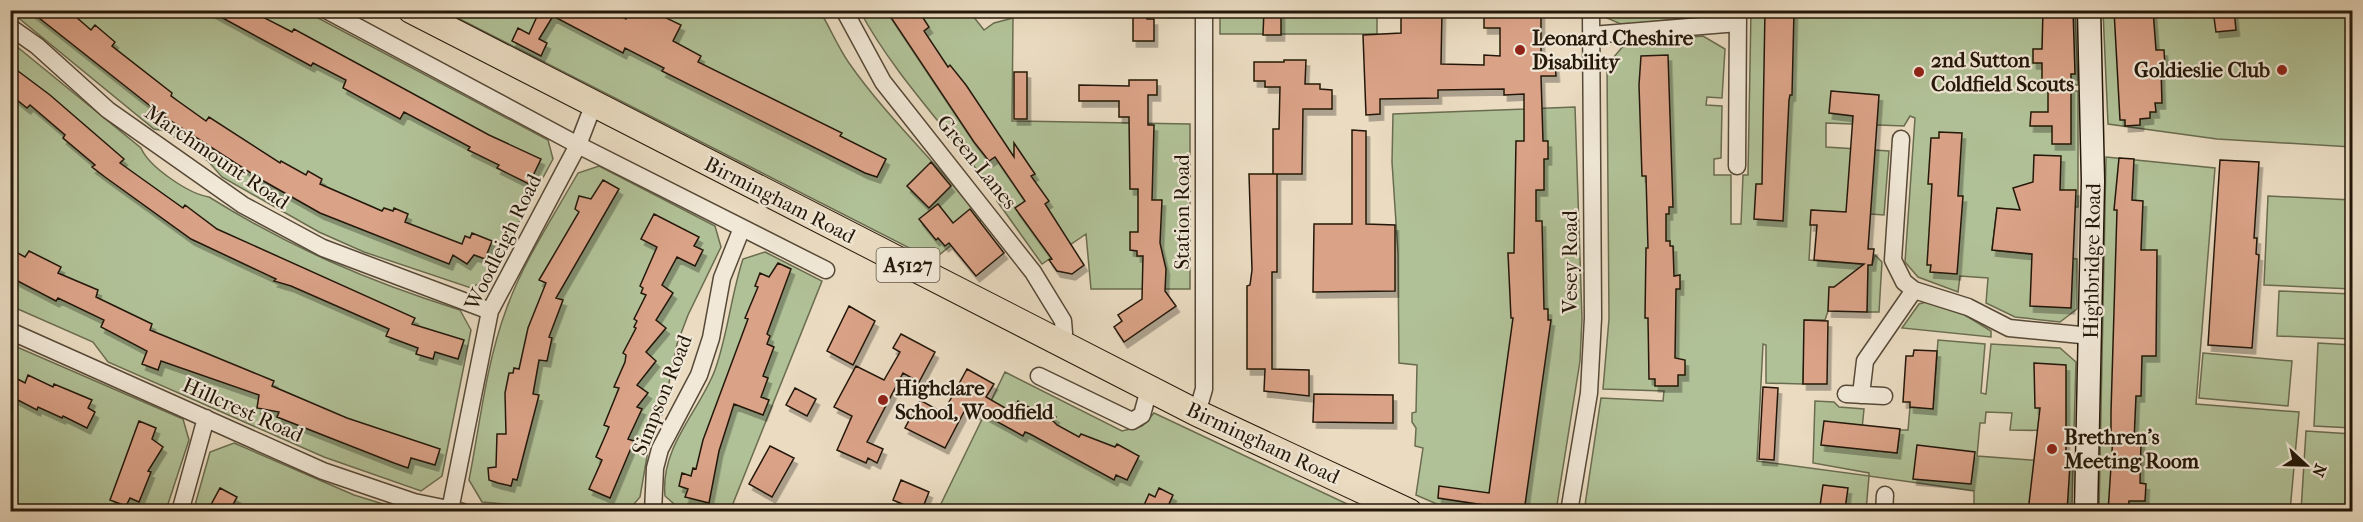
<svg xmlns="http://www.w3.org/2000/svg" width="2363" height="522" viewBox="0 0 2363 522" font-family="'IM FELL French Canon',serif">
<style>
.green{fill:#b1c197;stroke:#6a6c50;stroke-width:1.5}
.building{fill:#daa287;stroke:#241809;stroke-width:1.5;filter:url(#shadow)}
.lines{fill:none;stroke-linecap:round;stroke-linejoin:round}
.street-casing{stroke:#564937;stroke-width:19}
.secondary-casing{stroke:#241809;stroke-width:25}
.primary-casing{stroke:#241809;stroke-width:28}
.street{stroke:#f1e8d7;stroke-width:16}
.secondary{stroke:#f1e8d7;stroke-width:22}
.primary{stroke:#eadbc1;stroke-width:26}
.poi-dot{fill:#8f2418;stroke:#f1e8d7;stroke-width:2}
.labels{text-anchor:middle;stroke-width:4.5;stroke-linejoin:round;paint-order:stroke}
.shield{fill:#f1e8d7;stroke:#625647;stroke-width:1.5}
.shield-label{font-size:20px;font-weight:bold;fill:#241809}
.poi-label{font-size:21px;font-weight:bold;fill:#241809;stroke:#f1e8d7;text-anchor:start}
.street-label{font-size:21px;fill:#241809;stroke:#f1e8d7}
</style>
<defs>
<filter id="shadow"><feDropShadow dx="3.5" dy="6" stdDeviation="0" flood-color="#0004"/></filter>
</defs>
<rect width="100%" height="100%" fill="#eadbc1"/>
<filter id="stains"><feTurbulence type="fractalNoise" baseFrequency=".00333" numOctaves="4"/><feColorMatrix values="0 0 0 0 .2 0 0 0 0 .09 0 0 0 0 .02 0 0 0 .5 -.17"/></filter>
<radialGradient id="worn" r=".72"><stop offset=".6" stop-color="#630" stop-opacity="0"/><stop offset="1" stop-color="#630" stop-opacity=".3"/></radialGradient>
<path class="green" d="M10,11H305L548,140L553,159L489,278L471,288L364,252L319,232L222,177L208,161L166,131L154,129Z
M444,11H820C830,28 838,47 849,63C888,119 940,166 982,220L933,260Z
M860,11H969L984,30L994,23L1013,18L1012,121L1190,124V289H1091L1086,234L1042,264L997,201L999,199C955,137 895,77 860,11Z
M1220,11H1377V34H1220Z
M1611,11H1721L1714,15L1623,25L1607,18Z
M1751,11H2075L2078,85H2069V91H2078V207L2036,206V211L1997,208L1992,250L2077,259V309L2060,322L2015,317L1986,303L1988,278L1960,276L1958,292L1918,277L1905,262L1915,118L1910,116L1904,126L1826,123V147L1889,151L1884,215L1812,210L1809,260L1872,265L1875,255L1882,262L1879,312H1867V288L1828,311L1825,320H1805L1803,384L1766,383V345L1763,344L1757,461L1869,476V473L1813,463L1815,401L1834,402L1839,407L1864,409L1860,449L1897,453L1900,430H1908L1910,407L1933,408L1938,340L1985,344L1981,393L1986,394L1991,344L2060,348L2076,362L2074,431L2010,430L2012,413L1986,412L1985,423H1980L1977,456L2073,463L2072,511H1974V491L1869,476L1866,511L1584,512L1601,398L1663,401L1664,391L1603,389L1609,319L1607,65L1625,44L1703,36L1725,49L1722,98L1707,97L1706,105L1722,106L1721,158L1714,159V175H1731V224H1741L1743,175H1748Z
M2103,11H2352V147L2217,139L2108,124Z
M10,41L141,148C149,167 189,194 209,197C291,248 368,281 460,310L471,330L442,476L421,491L324,457L108,362L93,342L11,306Z
M1575,107L1582,319L1580,361L1556,511H1453L1416,495L1423,448L1415,446L1416,428L1412,422V413L1416,412L1417,365L1399,363L1398,253L1392,162L1393,114Z
M2106,157L2215,168L2196,404L2299,412L2290,511L2099,512Z
M599,166L715,226L721,247L688,315L677,344L663,412L649,445L640,497L628,511L564,509L482,502L469,480C480,424 486,364 506,310C523,262 553,217 578,173Z
M2268,196L2352,200V289L2264,285Z
M765,252L822,281L730,511H682L665,496C660,447 699,412 715,370C728,334 731,295 743,259Z
M2279,291L2352,294V339L2277,336Z
M1926,302L1965,315L1991,331V337L1902,328L1919,304Z
M2318,343L2352,345V428L2314,426Z
M10,344L183,419L189,440L166,510L11,511Z
M2203,353L2292,361L2288,406L2199,398Z
M1005,372L1122,431L1142,426L1154,413L1362,511L937,512Z
M2306,431L2352,434V511H2301Z
M234,443L354,495L406,511L193,512L210,452Z"/>
<path class="building" d="M29,10H68L91,30L95,25L115,42L112,46L172,93L171,96L206,121L209,117L280,163L281,161L306,175L308,171L322,179L320,184L382,211L384,208L393,211L394,208L408,214L405,222L462,244L465,236L470,238L472,233L492,241L485,259L474,255L467,264L453,255L449,264L320,213L260,179L163,116Z
M208,10H249L292,32L294,29L489,135L541,159L529,184L497,168L499,165L468,150L470,147L404,112L400,119L343,88L346,80L313,63L311,66Z
M540,10H609L626,19L630,10H662L660,15L681,25L673,41L701,56L698,62L842,133L840,136L886,159L877,177L865,173L662,71L664,68L625,48L623,53L553,16L539,39L547,43L541,56L512,41L518,28L529,34Z
M886,10H918L929,27L924,31L948,67L950,65L966,85L1014,157V143L1035,174L1031,176L1049,201L1045,204L1084,265L1072,274L1057,271L1049,260L1052,259L1015,208L1025,201L995,157L989,161L974,142Z
M1133,10H1147V19H1154V41H1133Z
M1264,10H1281V35H1263Z
M1401,10H1442L1441,64L1484,65V55L1500,56V28H1484V10H1541V63H1555L1556,76H1541L1543,141H1548V159H1544V190H1536V221H1542L1544,309H1548V320H1551L1524,512H1497V507L1438,498L1439,486L1489,493L1513,318H1511L1508,253H1514L1516,141H1524V94L1504,95V89L1438,90V98L1380,99V114L1366,115L1363,35L1401,33Z
M1765,10L1794,11L1792,95H1790L1789,100L1783,221L1754,219L1756,184H1762Z
M2043,10H2073L2075,74H2071V144H2052V126H2030L2031,112H2048V85H2042V63H2033V49H2042Z
M2114,10H2153L2156,50H2164L2165,68H2161L2162,103H2155L2156,112H2150V118L2140,119V125L2125,126V120H2120Z
M2213,10H2234L2236,30L2216,32Z
M1668,55L1673,207H1669V214H1666V241H1670V246H1673L1674,276L1680,275V289H1676L1675,358L1685,360V375H1678V386H1655V379H1649L1648,318H1645L1646,248H1648L1646,176H1642L1639,85L1641,56Z
M1284,60H1306L1305,84H1320V89L1332,90V109H1303L1302,174H1273V129H1279L1280,87H1265V81H1254V62H1284Z
M10,65L50,95L124,159L120,163L183,208L185,205L217,229L415,318L412,324L464,340L458,359L435,352L433,359L416,354L418,348L386,336L389,329L291,286L274,281L276,279L191,239L105,177L92,167L95,165L63,138L65,135L30,105L27,108L12,96L17,90L10,85Z
M1014,72H1027V119H1014Z
M1129,80H1157V95H1148V125H1154L1152,200H1162L1160,243L1166,269L1165,291L1176,306L1124,342L1114,327L1122,321L1118,315L1142,299L1143,256H1137V251L1130,250V232H1138V189H1130L1129,117H1119V101H1079V85L1129,86Z
M1831,91L1879,95L1868,249H1874L1872,265H1868L1867,312L1828,311L1829,287H1834L1864,264L1814,260L1817,225H1810L1811,210L1846,212L1853,116L1829,113Z
M1352,130L1366,131V224L1395,225V291L1313,292L1314,224H1352Z
M1939,132L1962,133L1958,196H1963L1957,274L1930,272L1931,265H1927L1932,184H1928L1931,138H1939Z
M2034,155L2061,156L2060,190H2076L2071,308L2030,306L2032,254L1992,250L1997,208L2020,210L2013,188L2033,182Z
M2119,158L2134,159L2132,200L2143,201L2141,250H2157L2156,356H2142L2141,396H2136L2134,441H2141L2140,483L2146,484L2145,501H2129L2128,512H2108L2113,436H2111V412L2117,210H2114Z
M2220,160L2259,162L2254,238H2257L2256,254L2259,255L2252,348L2208,345Z
M931,162L951,186L929,208L907,186Z
M1249,174H1277V272H1272V369L1309,370V396L1264,391L1265,369H1247V286L1250,285L1252,270Z
M603,180L619,189L556,298L563,300L549,337L552,338L547,361L539,360L533,394L539,395L517,480L513,479L511,486L498,483L489,480L488,468L496,467L497,434H506L505,393L509,373H513L514,368L519,369L528,328L546,283L539,280L579,212L575,209L579,196L591,199Z
M938,204L953,223L970,209L1004,253L976,276L949,243L945,246L938,238L936,240L919,219Z
M654,214L699,237L694,246L703,250L695,266L677,257L662,285L673,293L656,320L666,328L646,352L656,361L637,385L648,393L637,407L642,409L628,439L634,441L610,498L589,489L602,460L596,457L609,427L604,425L619,388L614,387L625,362L626,355L623,353L636,328L634,327L637,321L634,319L646,295L641,293L643,288L640,286L657,247L641,239Z
M29,251L61,267L58,273L98,290L96,297L152,324L150,330L274,381L272,386L347,418L440,449L435,465L411,458L408,468L394,463L277,417L279,412L257,408L259,395L161,361L158,370L142,364L147,351L101,327L104,320L58,298L56,301L10,277V260L16,252L25,257Z
M778,263L791,269L767,334L770,336L767,344L774,347L763,376L768,378L761,397L769,400L763,415L734,404L719,451L709,503L685,497L688,489L679,486L682,473L691,476L693,468L696,469L703,440L748,319L745,318L758,287L755,286L760,273L769,277Z
M849,306L875,321L853,365L827,351Z
M1804,320L1828,321L1827,384H1803Z
M901,334L935,352L919,382L903,373L867,442L883,449L877,463L868,458L866,463L837,450L852,416L834,407L856,366L884,380L900,352L893,348Z
M1914,350L1937,351L1933,409L1910,407V402H1903L1906,356H1913Z
M2034,363L2066,365V464H2070L2067,512H2028L2040,408H2035Z
M967,369L994,384L986,397L1012,412L1018,401L1034,410L1037,406L1056,417L1053,421L1057,425L1079,437L1081,434L1115,447L1117,444L1139,456L1127,480L1116,475L1114,480L1030,434L1025,432L1023,436L978,411L977,414L966,408L945,448L905,428L920,400L943,413Z
M10,375L25,383L28,375L53,387L54,384L92,400L88,408L95,412L87,428L63,416L62,418L38,407L37,410L10,396Z
M1763,387L1778,388L1774,460L1759,459Z
M795,388L816,399L807,416L786,405Z
M1314,394L1393,395V423L1313,422Z
M139,421L156,428L152,439L163,447L148,471L151,472L139,502L130,498L126,506L110,500Z
M1824,421L1900,429L1897,453L1821,445Z
M1917,445L1975,452L1971,484L1913,479Z
M770,446L794,458L772,497L749,484Z
M901,480L929,492L921,512L893,500Z
M1823,485L1848,488L1845,509L1820,506Z
M220,488L237,497L229,512H207Z
M1159,488L1173,495L1169,504L1186,512H1141L1149,494L1155,497Z"/>
<g class="lines">
<g class="street-casing">
<path id="street" d="M326,10L578,145L826,270
M844,10L883,82L1033,272L1063,321L1064,333L1059,344
M10,27L37,46L108,110L243,205L323,248L490,311
M1592,35L1738,23
M1737,166L1738,10
M1914,290L1968,307L2009,328L2091,336
M10,331L323,471L414,502L463,512
M1039,376L1132,421L1142,415L1149,389
M1846,394L1884,396
M1861,395L1865,361L1914,290L1904,282L1893,260L1901,139
M1197,413L1204,389V10
M450,510L490,311L578,145L593,106
M180,512L206,418
M653,512L655,468L660,449L699,375L711,338L722,278L742,228
M1569,512L1589,393L1593,318L1591,10
M1884,512L1885,495"/>
</g>
<g class="secondary-casing">
<path id="secondary" d="M2086,512L2093,181L2089,10"/>
</g>
<g class="primary-casing">
<path id="primary" d="M411,10L1197,413L1409,512"/>
</g>
<use href="#street" class="street"/>
<use href="#secondary" class="secondary"/>
<use href="#primary" class="primary"/>
</g>
<g class="poi-dot">
<circle cx="1520" cy="50" r="6"/>
<circle cx="2282" cy="70" r="6"/>
<circle cx="1919" cy="72" r="6"/>
<circle cx="883" cy="400" r="6"/>
<circle cx="2052" cy="449" r="6"/>
</g>
<g class="labels">
<rect class="shield" x="876.5" y="248" width="63" height="34" rx="4.5"/>
<g class="shield-label">
<text x="908" y="272">A5127</text>
</g>
<g class="poi-label">
<text x="1532" y="45">Leonard Cheshire<tspan x="1532" dy="24">Disability</tspan></text>
<text x="1931" y="67">2nd Sutton<tspan x="1931" dy="24">Coldfield Scouts</tspan></text>
<text x="2270" y="77" text-anchor="end">Goldieslie Club</text>
<text x="895" y="395">Highclare<tspan x="895" dy="24">School, Woodfield</tspan></text>
<text x="2064" y="444">Brethren's<tspan x="2064" dy="24">Meeting Room</tspan></text>
</g>
<g class="street-label">
<text transform="translate(217 157) rotate(34)" y="7">Marchmount Road</text>
<text transform="translate(977 162) rotate(51)" y="7">Green Lanes</text>
<text transform="translate(780 200) rotate(27)" y="7">Birmingham Road</text>
<text transform="translate(1182 212) rotate(-90)" y="7">Station Road</text>
<text transform="translate(503 242) rotate(-64)" y="7">Woodleigh Road</text>
<text transform="translate(2092 261) rotate(-89)" y="7">Highbridge Road</text>
<text transform="translate(1570 262) rotate(-90)" y="7">Vesey Road</text>
<text transform="translate(662 395) rotate(-68)" y="7">Simpson Road</text>
<text transform="translate(243 410) rotate(24)" y="7">Hillcrest Road</text>
<text transform="translate(1263 443) rotate(25)" y="7">Birmingham Road</text>
</g>
</g>
<rect width="2363" height="522" fill="none" stroke="#eadbc1" stroke-width="36"/>
<rect x="12" y="12" width="2339" height="498" fill="none" stroke="#241809" stroke-width="3"/>
<rect x="18" y="18" width="2327" height="486" fill="none" stroke="#241809" stroke-width="1.5"/>
<g transform="translate(2306 465) rotate(112)" stroke="#f1e8d7" stroke-width="4.5" paint-order="stroke">
<path d="M0-4.5L10 22L0 15L-10 22Z" fill="#241809"/>
<text y="-9" font-size="16" font-weight="bold" text-anchor="middle" fill="#241809">N</text>
</g>
<rect width="100%" height="100%" filter="url(#stains)"/>
<rect width="100%" height="100%" fill="url(#worn)"/>
</svg>
